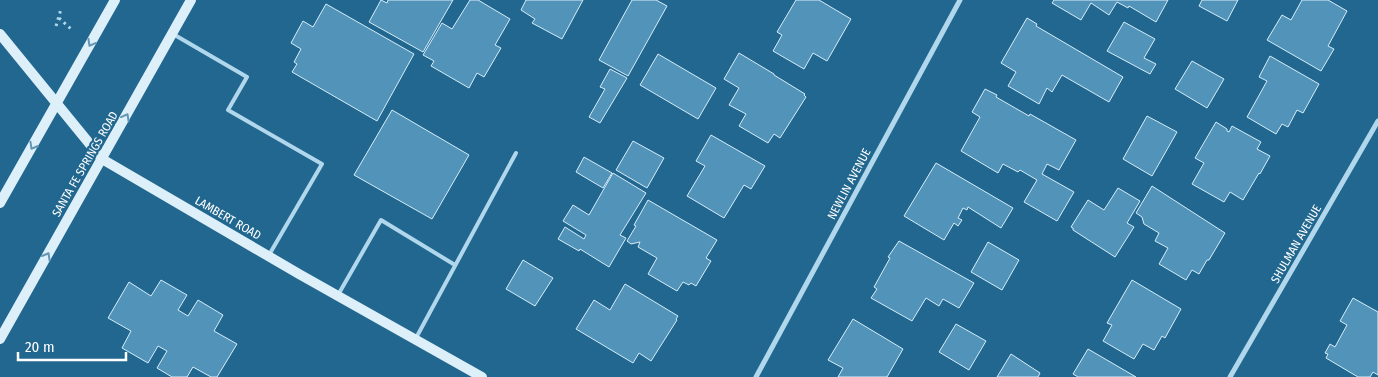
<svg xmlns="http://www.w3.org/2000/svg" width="1378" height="377" viewBox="0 0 1378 377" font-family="'Fira Sans Condensed',sans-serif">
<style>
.building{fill:#5294b9;stroke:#d6edf9}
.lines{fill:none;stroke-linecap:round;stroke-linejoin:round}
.path{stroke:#b1d7ec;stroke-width:3;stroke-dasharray:2.5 4;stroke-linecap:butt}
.lane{stroke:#b1d7ec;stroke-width:4}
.street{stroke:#b1d7ec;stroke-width:5}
.secondary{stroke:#ddeff9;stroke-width:10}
.oneway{stroke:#6397b4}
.labels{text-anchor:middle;stroke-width:4.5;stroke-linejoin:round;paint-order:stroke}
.street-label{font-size:12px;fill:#fff;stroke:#21678f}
</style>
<rect width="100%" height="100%" fill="#21678f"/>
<path class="building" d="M381,0L387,3L388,0H453L423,52L369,22Z
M470,0H478L510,19L495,45L501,48L484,77L477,73L469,88L431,66L434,61L423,55L442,23L452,29Z
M526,0H583L562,39L532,23L535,19L521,10Z
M632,0H656L667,6L628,76L599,60Z
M796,0H819L851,19L827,61L813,53L804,69L773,51L782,35L777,32Z
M1054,0H1168L1156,22L1129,6L1128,8L1117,2L1109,15L1091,3L1081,20L1052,3Z
M1202,0H1238L1227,21L1199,6Z
M1302,0H1328L1347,11L1328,46L1334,49L1321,71L1267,40L1282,15L1291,20Z
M326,4L414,54L377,121L292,72L297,64L294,62L301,49L291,43L303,21L313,27Z
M1027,18L1037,24L1036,26L1123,77L1109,102L1062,75L1052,92L1047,88L1039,104L1008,86L1016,72L1001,63Z
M1124,22L1155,39L1144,58L1156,64L1150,74L1107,51Z
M739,53L774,74V75L805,94L804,95L806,97L780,138L774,134L768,143L739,126L746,114L729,105L739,88L724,79Z
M658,54L716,88L698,119L640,85Z
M1270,56L1319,84L1303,113L1297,110L1288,127L1282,124L1276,134L1247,117L1267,81L1259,77Z
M1192,61L1224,79L1207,108L1175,89Z
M610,69L627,78L600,123L589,117L605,89L600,87Z
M985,89L997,95L996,97L1029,116L1030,114L1076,140L1059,170L1047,164L1042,174L1074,192L1057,221L1024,202L1037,180L1020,170L1018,172L1003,164L998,173L961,151L980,117L972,112Z
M392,110L469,155L432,219L354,175Z
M1147,116L1177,132L1152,176L1123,159Z
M1216,122L1227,129V131L1229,132L1232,126L1261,142L1257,149L1270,156L1260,174L1259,173L1243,200L1230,192L1224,202L1192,184L1204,163L1195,158Z
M711,135L765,166L751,189L744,185L724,218L687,196L705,166L696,161Z
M633,141L664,158L647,188L616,170Z
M584,157L612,173L603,188L576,172Z
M936,163L1013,208L1001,228L968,207L967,210L963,208L958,218L962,220L958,226L954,223L944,240L904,216Z
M613,173L646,193L620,235L626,238L609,267L580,249L579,251L558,239L565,227L584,239L586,235L563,221L573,205L589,215Z
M1152,186L1225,233L1209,260H1207L1199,274L1192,270L1186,280L1159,264L1168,248L1155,241L1159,233L1144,224L1142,217L1136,213Z
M1118,188L1140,201L1127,223L1134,227L1115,257L1073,230V228L1071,227L1088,200L1104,210Z
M648,200L717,240L706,258L711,261L696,286L691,283L689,285L683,282L677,291L648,274L657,258L638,247L640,242L631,244L627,241L636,226L634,225Z
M899,241L974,283L959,308L943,299L939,306L926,298L912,321L871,298L877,289L874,287L890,258L888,257Z
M988,242L1019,260L1002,290L971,272Z
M523,260L553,278L535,306L506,289Z
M161,280L187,295L178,310L188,316L198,300L223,315L214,331L237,344L217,377H211L193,367L187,377H172L157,368L167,351L158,346L148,363L122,348L131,331L108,318L129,282L151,296Z
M1132,280L1181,309L1165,338L1162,336L1154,350L1143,344L1134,359L1103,341L1112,325L1107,323Z
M625,284L678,316L676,319L677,320L651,361L639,353L633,363L576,329L594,300L610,310Z
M1353,298L1378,312V375L1373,372L1370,377H1358L1326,358L1328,354L1325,353L1330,344L1335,347L1347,325L1340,321Z
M853,319L903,349L887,377H838L843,368L828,360Z
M956,324L986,341L969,370L939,352Z
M1088,349L1136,377H1078L1073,374Z
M1011,354L1040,373L1038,377H997Z"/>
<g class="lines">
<path class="path" d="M59,18L71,29
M56,26L61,9"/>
<path class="lane" d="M173,34L247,77L228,110L322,164L269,255
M338,295L381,220L455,265
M416,338L516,153"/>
<path class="street" d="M756,377L960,0
M1230,377L1378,121"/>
<path class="secondary" d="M0,34L102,159L299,274L482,377
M0,203L115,0
M0,339L191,0"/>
</g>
<defs><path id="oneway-chevron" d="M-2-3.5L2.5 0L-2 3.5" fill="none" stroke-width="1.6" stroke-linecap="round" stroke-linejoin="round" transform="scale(1.25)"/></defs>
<g class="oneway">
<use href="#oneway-chevron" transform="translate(91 43) rotate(119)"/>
<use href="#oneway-chevron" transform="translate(126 117) rotate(-61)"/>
<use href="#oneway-chevron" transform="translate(33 146) rotate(120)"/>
<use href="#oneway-chevron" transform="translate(47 256) rotate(-60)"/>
</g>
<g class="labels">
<g class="street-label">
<text transform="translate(85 164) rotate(-60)" y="4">SANTA FE SPRINGS ROAD</text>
<text transform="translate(849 184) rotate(-62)" y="4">NEWLIN AVENUE</text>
<text transform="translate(228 218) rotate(30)" y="4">LAMBERT ROAD</text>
<text transform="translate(1296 244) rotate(-60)" y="4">SHULMAN AVENUE</text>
</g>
</g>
<path d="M18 352v8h108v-8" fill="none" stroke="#ffffff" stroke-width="2.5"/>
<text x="25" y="352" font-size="15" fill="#ffffff" stroke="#21678f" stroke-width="4" paint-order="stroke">20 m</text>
</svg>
